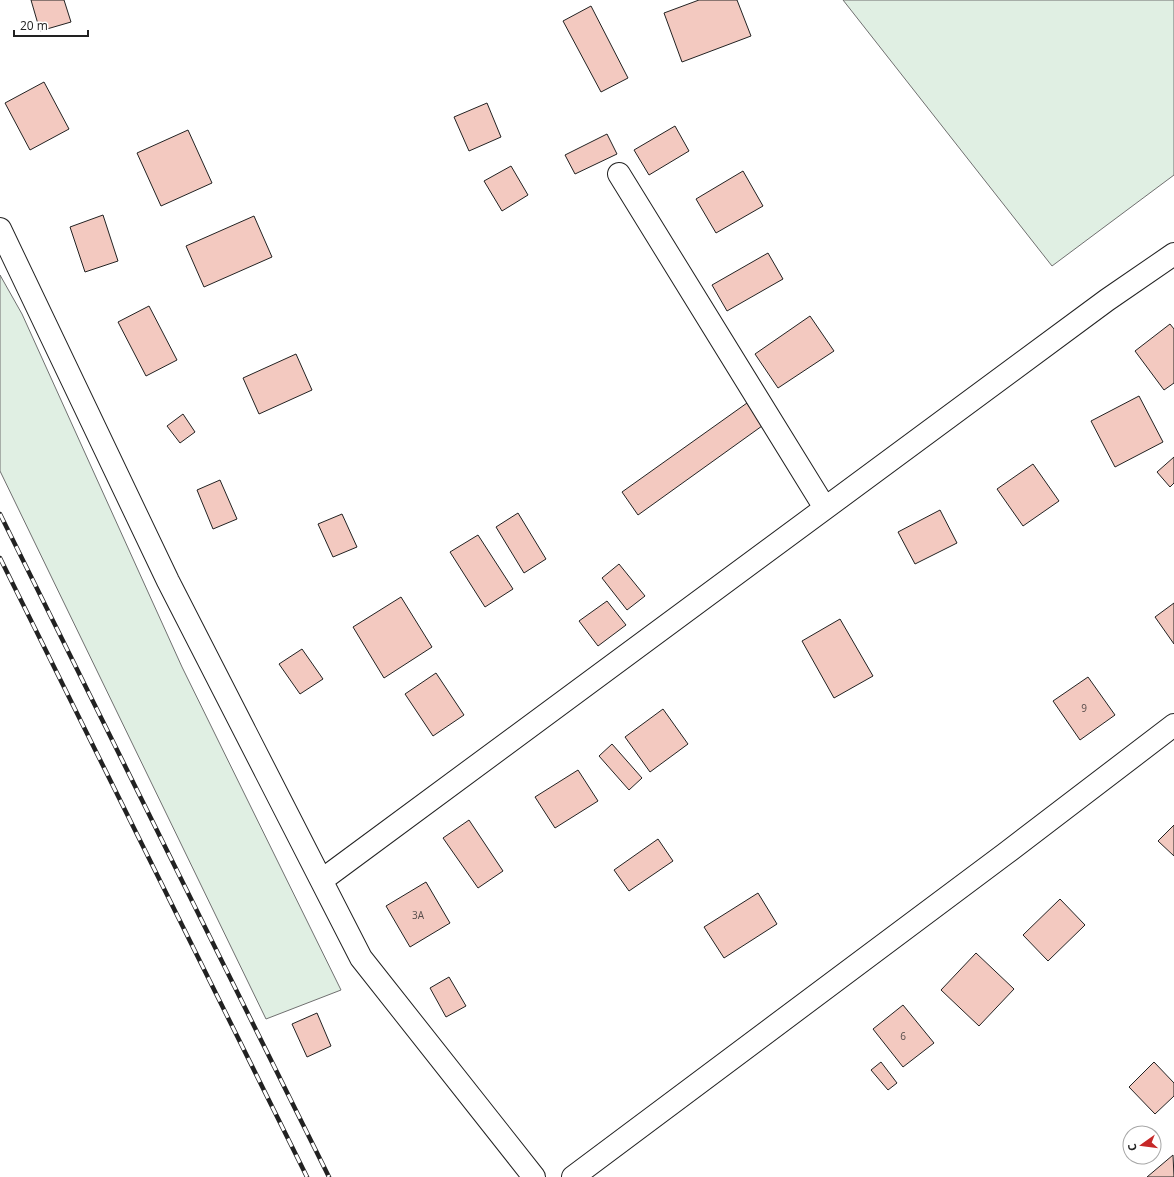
<svg xmlns="http://www.w3.org/2000/svg" width="1174" height="1177" viewBox="0 0 1174 1177" font-family="'Open Sans',sans-serif">
<style>
.green{fill:#e0efe3;stroke:#6f6f6f}
.building{fill:#f3c9c0;stroke:#222}
.lines{fill:none;stroke-linecap:round;stroke-linejoin:round}
.minor-casing{stroke:#222;stroke-width:24}
.minor{stroke:#fff;stroke-width:22}
.rail-casing{stroke:#222;stroke-width:4.5}
.rail{stroke:#fff;stroke-width:3;stroke-dasharray:9;stroke-linecap:butt}
.labels{text-anchor:middle;stroke-width:3;stroke-linejoin:round;paint-order:stroke}
.number-label{font-size:10px;fill:#564c4a}
</style>
<rect width="100%" height="100%" fill="#fff"/>
<path class="green" d="M843,0H1174V175L1052,266Z
M0,275L22,314L182,667L341,990L266,1019L0,471Z"/>
<path class="building" d="M31,0H64L71,22L40,31Z
M699,0H737L751,36L682,62L664,13Z
M591,6L628,78L601,92L563,21Z
M44,82L69,129L30,150L5,103Z
M487,103L501,137L469,151L454,117Z
M675,126L689,151L649,175L634,150Z
M188,130L212,183L161,206L137,153Z
M607,134L617,154L575,174L565,155Z
M511,166L528,195L502,211L484,181Z
M743,171L763,206L716,233L696,199Z
M103,215L118,261L85,272L70,227Z
M254,216L272,257L204,287L186,246Z
M768,253L783,279L727,311L712,285Z
M149,306L177,360L146,376L118,322Z
M810,316L834,351L778,388L755,354Z
M1170,324L1174,329V383L1164,390L1135,351Z
M296,354L312,390L259,414L243,378Z
M1139,396L1163,442L1115,467L1091,421Z
M747,403L762,426L638,515L622,492Z
M183,414L195,432L180,443L167,426Z
M1174,457V483L1170,487L1157,472Z
M1033,464L1059,501L1023,526L997,489Z
M220,480L237,519L213,529L197,490Z
M940,510L957,543L915,564L898,532Z
M518,513L546,559L524,573L496,527Z
M342,514L357,547L333,557L318,524Z
M478,535L513,589L485,607L450,552Z
M619,564L645,596L627,610L602,578Z
M401,597L432,647L384,678L353,627Z
M607,601L626,625L598,646L579,621Z
M1174,603V644L1155,617Z
M840,619L873,676L834,698L802,641Z
M302,649L323,679L300,694L279,664Z
M436,673L464,715L433,736L405,694Z
M1088,677L1115,715L1080,740L1053,701Z
M663,709L688,744L650,772L625,737Z
M612,744L642,778L629,790L599,756Z
M578,770L598,801L555,828L535,797Z
M469,820L503,871L478,888L443,838Z
M1174,825V856L1158,841Z
M658,839L673,861L629,891L614,870Z
M426,882L450,923L410,947L386,906Z
M758,893L777,924L724,958L704,927Z
M1060,899L1085,925L1048,961L1023,935Z
M976,953L1014,989L979,1026L941,990Z
M449,977L466,1006L446,1017L430,988Z
M903,1005L934,1043L903,1067L873,1029Z
M317,1013L331,1046L307,1057L292,1024Z
M881,1062L897,1083L888,1090L871,1070Z
M1154,1062L1174,1083V1096L1155,1114L1129,1087Z
M1173,1155L1174,1177H1147Z"/>
<g class="lines">
<g class="minor-casing">
<path id="minor" d="M619,174L825,508
M0,229L168,581L361,958L534,1177
M322,880L1107,300L1174,254
M573,1177L1005,854L1174,725"/>
</g>
<use href="#minor" class="minor"/>
<g class="rail-casing">
<path id="rail" d="M0,514L329,1177
M0,558L307,1177"/>
</g>
<use href="#rail" class="rail"/>
</g>
<g class="labels">
<g class="number-label">
<text x="1084" y="712">9</text>
<text x="418" y="919">3А</text>
<text x="903" y="1040">6</text>
</g>
</g>
<g transform="translate(1142 1145) rotate(256)"><circle r="19" fill="#ffffff" stroke="#a7a7a7"/>
<path d="M0-3L7 15L0 10L-7 15Z" fill="#c62828"/>
<text y="-6" font-size="11" font-weight="bold" text-anchor="middle" fill="#222222">С</text>
</g>
<path d="M14 30v6h74v-6" fill="none" stroke="#222222" stroke-width="2"/>
<text x="20" y="30" font-size="12" fill="#222222" stroke="#ffffff" stroke-width="3" paint-order="stroke">20 m</text>
</svg>
